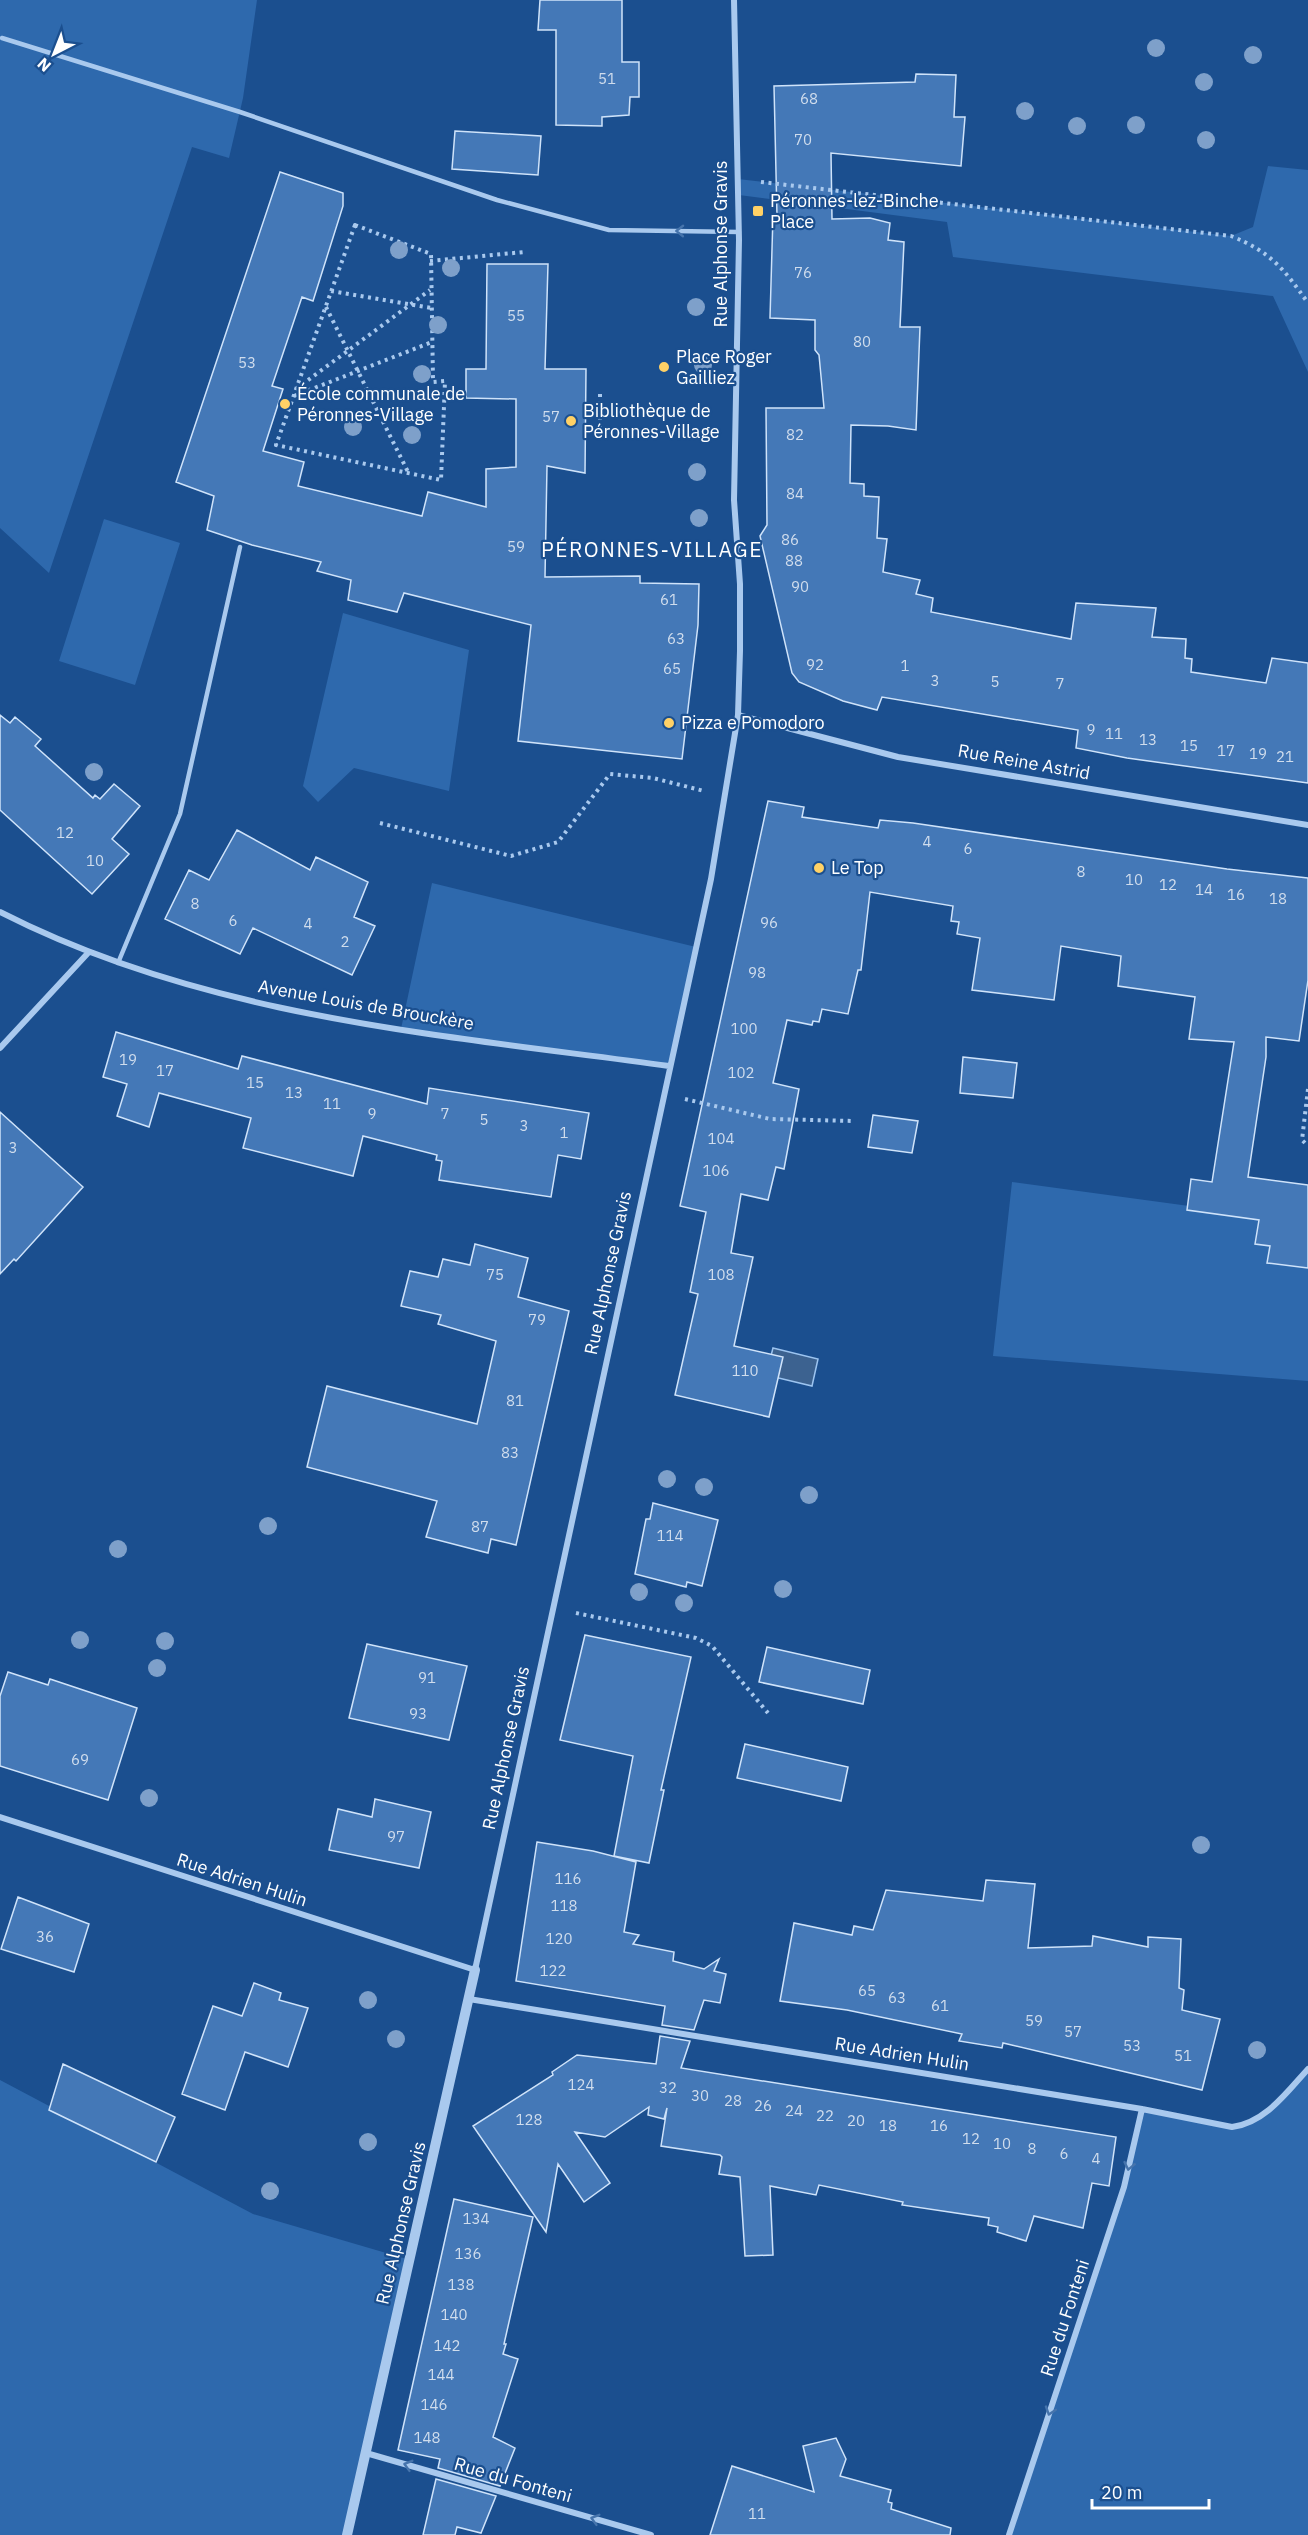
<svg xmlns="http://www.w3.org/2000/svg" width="1308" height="2535" viewBox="0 0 1308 2535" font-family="'IBM Plex Sans',sans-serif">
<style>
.green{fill:#2e69ad}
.water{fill:#3c6290;stroke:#9cc4f0;stroke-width:1.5}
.building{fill:#4478b7;stroke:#cfe3fa;stroke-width:1.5}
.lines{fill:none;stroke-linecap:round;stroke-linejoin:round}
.path{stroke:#a9c9ee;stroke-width:4;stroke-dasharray:3 4.5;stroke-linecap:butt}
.service{stroke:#a9c9ee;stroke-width:4.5}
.minor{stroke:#a9c9ee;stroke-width:6}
.tertiary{stroke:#a9c9ee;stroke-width:10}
.tree{fill:#7ea0ca}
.oneway{stroke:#4674ac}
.poi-dot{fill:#ffd166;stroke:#1b4f8f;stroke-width:2}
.labels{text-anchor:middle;stroke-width:4.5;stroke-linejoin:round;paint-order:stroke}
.number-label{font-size:15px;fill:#d0dded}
.poi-label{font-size:18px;fill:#fff;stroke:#1b4f8f;text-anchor:start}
.street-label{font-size:18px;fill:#fff;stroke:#1b4f8f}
.quarter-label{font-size:21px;letter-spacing:1.5px;fill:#fff;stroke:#1b4f8f}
</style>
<rect width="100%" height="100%" fill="#1b4f8f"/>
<path class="green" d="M0,0H257L243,98L229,158L192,147L49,573L0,528Z
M1268,166L1308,170V372L1273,296L953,257L947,222L739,195L738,179L1231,236L1253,227Z
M104,519L180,543L135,685L59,661Z
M343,613L469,650L449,791L354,768L318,802L303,786Z
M432,883L696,947L669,1066L401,1029Z
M1012,1182L1308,1222V1381L993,1356Z
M1308,2069V2535H1010L1124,2187L1142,2109L1232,2127L1257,2119Z
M0,2080L253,2214L410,2260L347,2535H0Z"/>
<path class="water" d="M773,1348L818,1359L812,1386L766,1375Z"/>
<path class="building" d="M540,0H622V62H639V97H630L629,115L602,117V126L556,125V30H538Z
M916,74L956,75L954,117H965L961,166L831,153L832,219L870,218L890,223L888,240L904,242L900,327H920L916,430L888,426L851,425L850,483L864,484V496L879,497L877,538L887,539L883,572L920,580L916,594L933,598L931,612L1071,639L1076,603L1156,608L1152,637L1186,639L1185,658L1192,659L1191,672L1266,683L1272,658L1308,663V783L1127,758L1076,748L1078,730L882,697L877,710L843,701L799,682L792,673L760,536L767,525L766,408H824L819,355L815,350V320L770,318L773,215L777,216L774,86L915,82Z
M455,131L541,136L538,175L452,169Z
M280,172L343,193V206L313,301L302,297L272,386L283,389L263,451L304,462L298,486L422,516L428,492L486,507V469L516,467V399L466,398V369H486L487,264H548L545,369H586L585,473L547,466L545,577L640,576V583L699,584L698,625L682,759L518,741L531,625L404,593L397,612L348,600L351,580L317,571L321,562L252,545L207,530L214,496L176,482Z
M0,715L10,723L15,717L41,739L35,746L93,798L95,795L100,799L114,784L140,806L112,839L129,854L92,894L0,810Z
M768,801L804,807L802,817L878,828L880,820L913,823L1227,869L1308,878V980L1299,1041L1266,1037V1057L1248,1177L1308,1185V1268L1267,1263L1270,1246L1255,1244L1259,1220L1187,1210L1191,1179L1212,1182L1234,1042L1189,1039L1195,997L1118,986L1121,956L1061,946L1054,1000L972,990L980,938L957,934L959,922L951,921L953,906L870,892L861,970H858L848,1014L822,1009L819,1022L813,1021L812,1025L787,1020L773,1083L799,1089L784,1169L776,1167L768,1200L741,1194L731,1253L753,1257L734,1346L783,1357L769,1417L675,1395L698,1294L690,1292L706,1212L680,1206Z
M237,830L310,870L316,857L368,882L354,917L375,926L352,975L253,928L240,954L165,919L189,870L209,880Z
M116,1032L238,1069L242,1056L427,1104L429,1088L589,1113L581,1159L558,1155L551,1197L439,1180L442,1161L436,1160L437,1155L363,1136L353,1176L243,1148L251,1118L159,1093L149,1127L117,1116L127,1084L103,1077Z
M963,1057L1017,1063L1013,1098L960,1093Z
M0,1112L83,1187L16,1261L14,1259L0,1274Z
M873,1115L918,1121L912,1153L868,1147Z
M475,1244L528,1258L518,1297L569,1311L516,1545L491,1539L488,1553L426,1537L437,1501L307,1467L327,1386L477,1424L496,1341L438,1324L441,1315L401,1306L410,1271L438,1277L443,1259L470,1265Z
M653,1503L718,1520L702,1586L687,1582L686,1587L635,1574L646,1519H650Z
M585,1635L691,1657L661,1790H664L649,1863L614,1856L633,1756L560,1740Z
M367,1644L467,1666L449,1740L349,1718Z
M767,1647L870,1670L863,1704L759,1682Z
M8,1672L48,1685L50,1679L137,1708L108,1800L0,1766V1696Z
M745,1744L848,1767L841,1801L737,1778Z
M375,1799L431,1812L419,1868L329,1850L338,1809L372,1817Z
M537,1842L593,1851L636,1862L624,1932L639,1935L633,1944L674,1952L673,1961L704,1969L719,1959L714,1971L726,1974L720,2003L704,2000L694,2030L662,2025L665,2006L516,1981Z
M986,1880L1035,1884L1028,1948L1092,1946L1093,1936L1148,1947V1937L1181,1939L1179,1988L1184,1990L1182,2010L1220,2019L1202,2090L1003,2043L1002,2048L959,2041L962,2034L847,2010L780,2001L794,1923L852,1935L854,1926L873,1930L886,1890L983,1901Z
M18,1897L89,1924L74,1972L1,1949Z
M254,1983L281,1993L279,2000L308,2008L288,2067L245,2052L225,2110L182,2094L213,2006L242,2016Z
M660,2036L690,2041L681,2068L1116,2137L1109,2186L1092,2183L1083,2228L1034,2216L1026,2241L997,2232L998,2227L988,2225L989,2218L902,2205L903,2202L819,2185L816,2195L770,2186L773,2255L745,2256L740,2177L719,2174L722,2157L720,2155L661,2146L667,2108L664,2119L648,2115L649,2107L605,2137L575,2132L610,2183L584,2202L558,2164L546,2232L473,2126L553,2075L552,2072L577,2055L656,2064Z
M63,2064L175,2117L156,2162L49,2110Z
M454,2199L533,2217L504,2344H506L503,2354L518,2359L493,2437L515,2448L500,2486L438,2468L440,2459L398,2450Z
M836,2438L846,2459L840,2476L891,2490L888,2502L892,2503L891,2509L951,2528L950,2535H710L732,2466L814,2492L803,2446Z
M436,2479L496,2496L481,2533L457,2527L455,2535H423Z"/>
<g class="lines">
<path class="path" d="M761,182L1231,236C1271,252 1284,269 1308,303
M355,225L431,254L433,382L445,381L441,480L276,445Z
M430,261L524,252
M331,291L431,308
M326,307L409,474
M296,389L430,290
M600,394V438
M294,396L432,342
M380,823L511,856L558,842L610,774L653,778L704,791
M1308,1089L1302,1140L1308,1146
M685,1099L770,1119L853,1121
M576,1613L696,1638L712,1646L768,1713"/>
<path class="service" d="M2,38L240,112L497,200L609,230L739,232
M118,963L180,814L240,547"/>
<path class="minor" d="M738,715L898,757L1308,825
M0,912C207,1018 443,1035 669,1066
M0,1048L88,953
M0,1817L475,1970L711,879L738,715L740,651V584L734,500L739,240L734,0
M469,1999L1142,2109L1232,2127C1265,2123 1287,2092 1308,2069
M366,2453L651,2535
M1009,2535L1124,2187L1142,2109"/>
<path class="tertiary" d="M347,2535L475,1970"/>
</g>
<g class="tree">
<circle cx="1156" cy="48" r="9"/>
<circle cx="1253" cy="55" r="9"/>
<circle cx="1204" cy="82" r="9"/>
<circle cx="1025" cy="111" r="9"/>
<circle cx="1136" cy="125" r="9"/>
<circle cx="1077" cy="126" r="9"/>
<circle cx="1206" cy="140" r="9"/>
<circle cx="399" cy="250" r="9"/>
<circle cx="451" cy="268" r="9"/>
<circle cx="696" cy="307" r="9"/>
<circle cx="438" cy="325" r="9"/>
<circle cx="703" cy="365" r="9"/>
<circle cx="422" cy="374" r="9"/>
<circle cx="353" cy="427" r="9"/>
<circle cx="412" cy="435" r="9"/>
<circle cx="697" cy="472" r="9"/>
<circle cx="699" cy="518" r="9"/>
<circle cx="94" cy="772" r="9"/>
<circle cx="667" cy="1479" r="9"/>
<circle cx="704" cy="1487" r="9"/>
<circle cx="809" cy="1495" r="9"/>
<circle cx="268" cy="1526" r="9"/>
<circle cx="118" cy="1549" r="9"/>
<circle cx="783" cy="1589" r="9"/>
<circle cx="639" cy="1592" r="9"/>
<circle cx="684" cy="1603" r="9"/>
<circle cx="80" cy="1640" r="9"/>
<circle cx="165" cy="1641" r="9"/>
<circle cx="157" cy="1668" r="9"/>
<circle cx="149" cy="1798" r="9"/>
<circle cx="1201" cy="1845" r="9"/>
<circle cx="368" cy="2000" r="9"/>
<circle cx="396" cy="2039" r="9"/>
<circle cx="1257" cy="2050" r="9"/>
<circle cx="368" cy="2142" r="9"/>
<circle cx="270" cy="2191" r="9"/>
</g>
<defs><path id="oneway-chevron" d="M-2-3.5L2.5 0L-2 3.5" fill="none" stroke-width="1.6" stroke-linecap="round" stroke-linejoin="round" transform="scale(1.5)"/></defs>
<g class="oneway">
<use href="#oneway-chevron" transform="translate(680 231) rotate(-179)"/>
<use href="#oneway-chevron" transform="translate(1129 2166) rotate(102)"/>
<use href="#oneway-chevron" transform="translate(1050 2411) rotate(108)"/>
<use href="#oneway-chevron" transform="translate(408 2465) rotate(-164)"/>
<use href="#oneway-chevron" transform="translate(595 2519) rotate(-164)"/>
</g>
<g class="poi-dot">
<rect x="752" y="205" width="12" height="12" rx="3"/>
<circle cx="664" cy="367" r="6"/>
<circle cx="285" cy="404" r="6"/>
<circle cx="571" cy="421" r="6"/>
<circle cx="669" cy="723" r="6"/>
<circle cx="819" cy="868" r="6"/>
</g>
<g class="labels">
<g class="number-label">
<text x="607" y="84">51</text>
<text x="809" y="104">68</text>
<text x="803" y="145">70</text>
<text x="803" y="278">76</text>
<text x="516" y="321">55</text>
<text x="862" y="347">80</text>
<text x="247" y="368">53</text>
<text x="551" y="422">57</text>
<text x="795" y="440">82</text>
<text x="795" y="499">84</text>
<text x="790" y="545">86</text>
<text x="516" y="552">59</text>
<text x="794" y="566">88</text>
<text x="800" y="592">90</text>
<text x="669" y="605">61</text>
<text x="676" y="644">63</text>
<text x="815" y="670">92</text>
<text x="905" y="671">1</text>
<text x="672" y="674">65</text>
<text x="935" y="686">3</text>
<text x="995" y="687">5</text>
<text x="1060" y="689">7</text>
<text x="1091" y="735">9</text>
<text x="1114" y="739">11</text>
<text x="1148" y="745">13</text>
<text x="1189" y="751">15</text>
<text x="1226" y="756">17</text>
<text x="1258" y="759">19</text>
<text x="1285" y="762">21</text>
<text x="65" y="838">12</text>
<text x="927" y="847">4</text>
<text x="968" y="854">6</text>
<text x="95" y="866">10</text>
<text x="1081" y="877">8</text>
<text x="1134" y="885">10</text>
<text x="1168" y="890">12</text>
<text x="1204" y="895">14</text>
<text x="1236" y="900">16</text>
<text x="1278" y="904">18</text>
<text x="195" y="909">8</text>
<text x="233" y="926">6</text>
<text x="769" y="928">96</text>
<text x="308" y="929">4</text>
<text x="345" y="947">2</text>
<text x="757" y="978">98</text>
<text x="744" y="1034">100</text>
<text x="128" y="1065">19</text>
<text x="165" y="1076">17</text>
<text x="741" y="1078">102</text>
<text x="255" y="1088">15</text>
<text x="294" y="1098">13</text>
<text x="332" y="1109">11</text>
<text x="372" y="1119">9</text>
<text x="445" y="1119">7</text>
<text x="484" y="1125">5</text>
<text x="524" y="1131">3</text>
<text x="564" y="1138">1</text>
<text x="721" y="1144">104</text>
<text x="13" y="1153">3</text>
<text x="716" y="1176">106</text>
<text x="495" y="1280">75</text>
<text x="721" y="1280">108</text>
<text x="537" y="1325">79</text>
<text x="745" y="1376">110</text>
<text x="515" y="1406">81</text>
<text x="510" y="1458">83</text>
<text x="480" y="1532">87</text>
<text x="670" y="1541">114</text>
<text x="427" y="1683">91</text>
<text x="418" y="1719">93</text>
<text x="80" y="1765">69</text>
<text x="396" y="1842">97</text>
<text x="568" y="1884">116</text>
<text x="564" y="1911">118</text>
<text x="45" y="1942">36</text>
<text x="559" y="1944">120</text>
<text x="553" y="1976">122</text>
<text x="867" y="1996">65</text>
<text x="897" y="2003">63</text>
<text x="940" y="2011">61</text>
<text x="1034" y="2026">59</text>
<text x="1073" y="2037">57</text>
<text x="1132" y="2051">53</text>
<text x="1183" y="2061">51</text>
<text x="581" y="2090">124</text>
<text x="668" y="2093">32</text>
<text x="700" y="2101">30</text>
<text x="733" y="2106">28</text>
<text x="763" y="2111">26</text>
<text x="794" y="2116">24</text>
<text x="825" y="2121">22</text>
<text x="529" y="2125">128</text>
<text x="856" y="2126">20</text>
<text x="888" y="2131">18</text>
<text x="939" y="2131">16</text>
<text x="971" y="2144">12</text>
<text x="1002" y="2149">10</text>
<text x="1032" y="2154">8</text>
<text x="1064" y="2159">6</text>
<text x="1096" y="2164">4</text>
<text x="476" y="2224">134</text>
<text x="468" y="2259">136</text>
<text x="461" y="2290">138</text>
<text x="454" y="2320">140</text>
<text x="447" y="2351">142</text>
<text x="441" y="2380">144</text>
<text x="434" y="2410">146</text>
<text x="427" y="2443">148</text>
<text x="757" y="2519">11</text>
</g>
<g class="poi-label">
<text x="770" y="207">Péronnes-lez-Binche<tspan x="770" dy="21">Place</tspan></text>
<text x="676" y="363">Place Roger<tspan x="676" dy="21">Gailliez</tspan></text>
<text x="297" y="400">École communale de<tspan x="297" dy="21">Péronnes-Village</tspan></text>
<text x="583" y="417">Bibliothèque de<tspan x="583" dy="21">Péronnes-Village</tspan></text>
<text x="681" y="729">Pizza e Pomodoro</text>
<text x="831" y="874">Le Top</text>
</g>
<g class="street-label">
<text transform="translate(721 244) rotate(-90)" y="6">Rue Alphonse Gravis</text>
<text transform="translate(1024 762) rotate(10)" y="6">Rue Reine Astrid</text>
<text transform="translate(366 1005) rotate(10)" y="6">Avenue Louis de Brouckère</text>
<text transform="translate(608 1273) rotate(-78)" y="6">Rue Alphonse Gravis</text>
<text transform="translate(506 1748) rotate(-78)" y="6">Rue Alphonse Gravis</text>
<text transform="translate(242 1880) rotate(18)" y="6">Rue Adrien Hulin</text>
<text transform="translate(902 2054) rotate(9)" y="6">Rue Adrien Hulin</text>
<text transform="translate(401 2223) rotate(-77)" y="6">Rue Alphonse Gravis</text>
<text transform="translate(1065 2318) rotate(-72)" y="6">Rue du Fonteni</text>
<text transform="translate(513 2480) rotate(16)" y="6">Rue du Fonteni</text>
</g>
<g class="quarter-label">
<text x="652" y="557">PÉRONNES-VILLAGE</text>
</g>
</g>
<g transform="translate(54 54) rotate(222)" stroke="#1b4f8f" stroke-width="4.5" paint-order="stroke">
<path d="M0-4.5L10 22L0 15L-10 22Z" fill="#ffffff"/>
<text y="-9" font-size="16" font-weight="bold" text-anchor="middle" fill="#ffffff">N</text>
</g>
<path d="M1092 2499v9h117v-9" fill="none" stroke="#ffffff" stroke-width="3"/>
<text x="1101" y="2499" font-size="18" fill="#ffffff" stroke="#1b4f8f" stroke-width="4.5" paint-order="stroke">20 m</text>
</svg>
